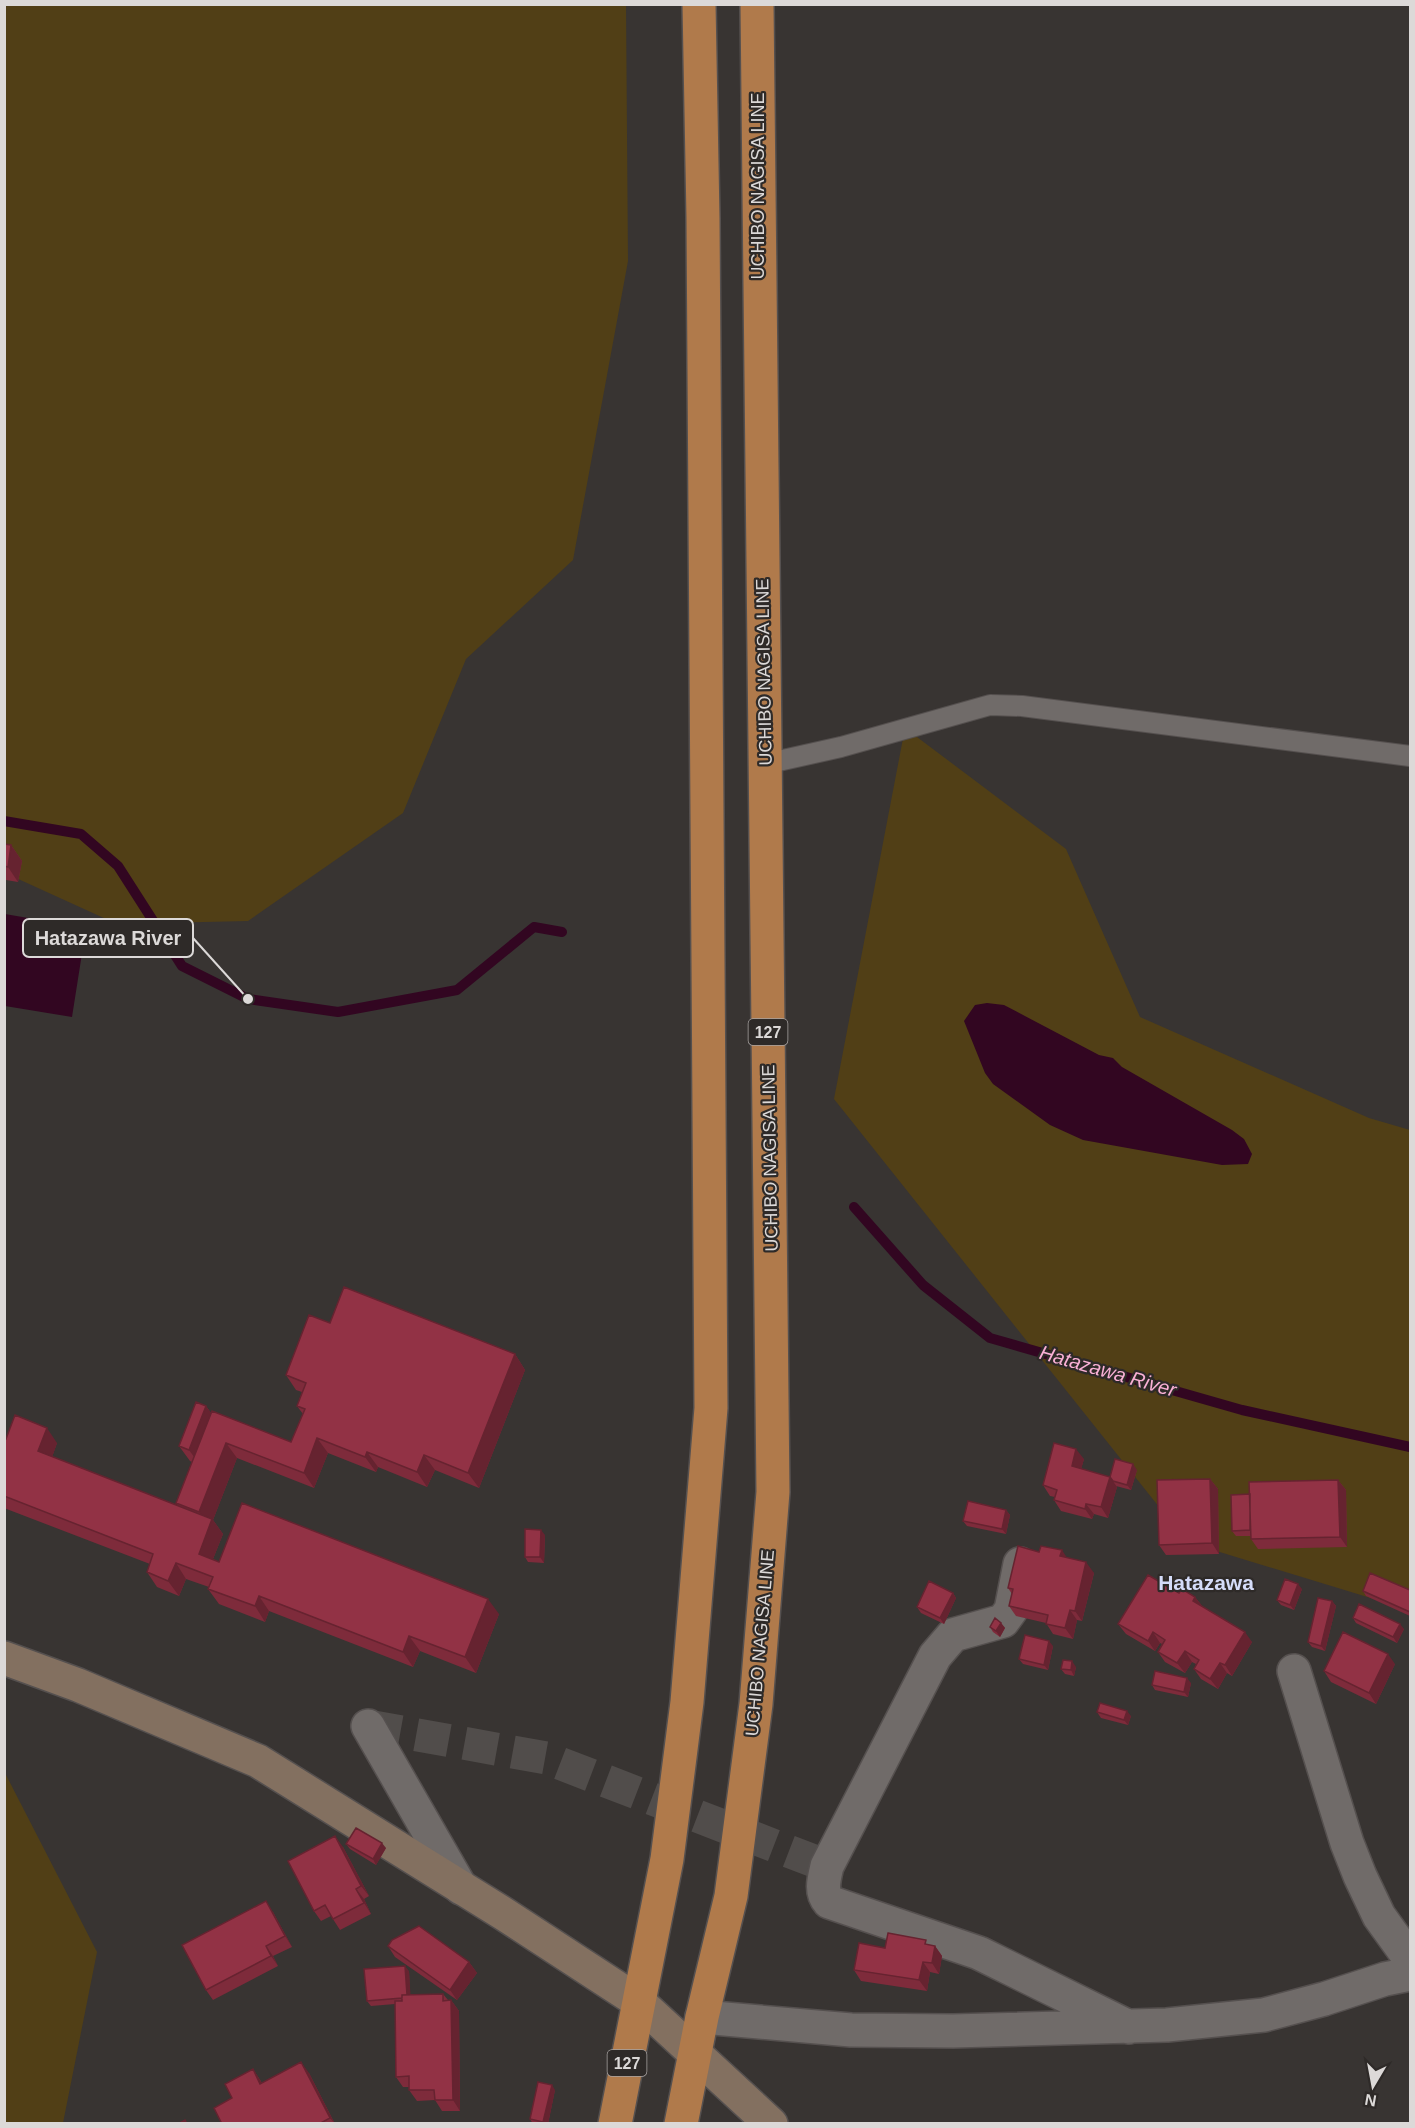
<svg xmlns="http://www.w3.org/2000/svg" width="1415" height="2128" viewBox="0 0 1415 2128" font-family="Arial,sans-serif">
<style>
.green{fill:#513f16}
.water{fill:#320621}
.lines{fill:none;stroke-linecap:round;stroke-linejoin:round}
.stream{stroke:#320621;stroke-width:10}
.street-tunnel{stroke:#514d4b;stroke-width:33;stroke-dasharray:33 16;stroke-linecap:butt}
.lane-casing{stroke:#55504f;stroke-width:22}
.street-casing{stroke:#55504f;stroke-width:36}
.secondary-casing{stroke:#55504f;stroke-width:36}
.highway-casing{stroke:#55504f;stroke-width:36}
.lane{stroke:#706b69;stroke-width:20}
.street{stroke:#706b69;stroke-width:33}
.secondary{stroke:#837060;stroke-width:33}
.highway{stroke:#b07a4b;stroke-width:33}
.wall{fill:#7e2b3b}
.shaded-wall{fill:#662330}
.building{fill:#923245;stroke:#662330;stroke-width:1.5}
.labels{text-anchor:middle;stroke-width:4.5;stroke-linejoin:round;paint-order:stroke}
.shield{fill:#2e2a28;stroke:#a8a4a3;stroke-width:1.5}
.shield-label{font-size:16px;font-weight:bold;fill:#dcd9d8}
.street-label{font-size:18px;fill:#dcd9d8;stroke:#2e2a28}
.water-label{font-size:20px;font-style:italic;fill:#f9b0d5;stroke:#2e2a28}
.quarter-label{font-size:21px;font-weight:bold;fill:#d5dcf9;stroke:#2e2a28}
.leader{fill:none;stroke:#dcd9d8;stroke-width:2}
.callout-dot{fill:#dcd9d8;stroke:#2e2a28;stroke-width:2}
.callout{fill:#2e2a28;stroke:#dcd9d8;stroke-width:2}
.callout-label{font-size:20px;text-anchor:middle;font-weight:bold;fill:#dcd9d8}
</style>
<rect width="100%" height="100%" fill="#383432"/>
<path class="green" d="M5,5H626L628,261L573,560L466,659L403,813L248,921L117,924L5,873Z
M905,728L1066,849L1140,1017L1369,1118L1410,1130V1610L1187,1542L834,1099Z
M5,1773L97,1952L63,2123H5Z"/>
<path class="water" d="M5,914L86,928L72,1017L5,1006Z
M987,1003L1004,1005L1099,1055L1113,1058L1122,1067L1232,1130L1244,1139L1252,1154L1248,1164L1222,1165L1083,1140L1050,1125L993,1084L985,1073L964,1021L975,1005Z"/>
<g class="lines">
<path class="stream" d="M4,821L81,834L118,866L182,966L248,999L338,1012L457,990L534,927L562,932
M854,1207L923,1285L990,1338L1242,1410L1410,1447"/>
<path class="street-tunnel" d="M368,1726L546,1758L827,1866"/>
<g class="lane-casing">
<path id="lane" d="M765,764L841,747L990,705L1022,706L1410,756"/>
</g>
<g class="street-casing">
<path id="street" d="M1020,1564L1011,1610L1003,1621L953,1635L935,1656L827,1866C824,1879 820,1892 829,1902L979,1953L1129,2027
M1294,1671L1347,1843L1360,1876L1379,1916L1410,1959
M368,1726L461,1888
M702,2017L851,2030L953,2031L1167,2025L1264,2015L1324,1999L1385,1979L1410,1974"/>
</g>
<g class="secondary-casing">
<path id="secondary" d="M4,1658L78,1685L258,1761L504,1914L639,2002L771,2124"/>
</g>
<g class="highway-casing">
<path id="highway" d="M615,2124L667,1859L687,1702L711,1408L703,218L699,4
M681,2124L702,2017L731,1896L756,1704L773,1492L757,4"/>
</g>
<use href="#lane" class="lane"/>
<use href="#street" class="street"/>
<use href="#secondary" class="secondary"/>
<use href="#highway" class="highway"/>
</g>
<path class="wall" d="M4,844L11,845L22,861L18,882L6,880L4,878Z
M330,1323L515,1354L525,1370L479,1488L435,1470L427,1487L378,1467L376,1472L328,1453L314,1488L237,1458L213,1520L223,1534L213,1559L219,1562L499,1614L476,1673L420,1651L413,1667L269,1611L265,1622L219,1604L208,1589L209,1587L186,1579L179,1596L157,1587L147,1572L150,1564L4,1508V1438L57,1443L52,1457L178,1506L176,1503L192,1462L190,1461L179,1446L206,1406L211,1413L291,1442L303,1414L297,1406L302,1392L296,1390L286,1375Z
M1084,1459L1081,1469L1110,1477L1137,1470L1131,1490L1116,1486L1117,1487L1108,1518L1094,1514L1092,1519L1061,1511L1054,1500L1055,1497L1050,1496L1043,1485Z
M1210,1479L1218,1489L1219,1554L1166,1555L1159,1545Z
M1338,1480L1346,1490L1347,1547L1258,1549L1251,1539V1536H1236L1232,1531L1250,1494Z
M1006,1510L1010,1515L1006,1534L967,1526L963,1521Z
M545,1535L544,1563L528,1562L525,1557Z
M1067,1558L1094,1573L1082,1621L1077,1620L1073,1639L1053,1634L1046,1623L1016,1616L1009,1606L1012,1594L1008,1588Z
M1302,1589L1294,1610L1281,1605L1277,1600Z
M1410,1590V1616L1366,1596L1363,1591Z
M953,1593L956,1598L944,1624L921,1613L917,1607Z
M1179,1593L1195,1597L1202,1606L1252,1642L1232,1676L1227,1673L1218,1689L1201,1679L1194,1669L1196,1664L1192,1662L1185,1673L1165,1662L1158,1652L1162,1644L1160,1643L1155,1651L1126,1634L1118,1624Z
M1332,1601L1336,1606L1325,1651L1312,1647L1308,1642Z
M1353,1618L1404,1629L1397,1643L1356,1623Z
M1001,1623L1005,1628L1000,1637L993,1632L990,1627Z
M1053,1646L1048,1670L1023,1664L1019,1659Z
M1395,1664L1376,1704L1331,1682L1324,1671Z
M1076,1667L1074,1676L1065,1674L1061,1669Z
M1191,1683L1188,1697L1155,1690L1152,1685Z
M1097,1712L1131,1716L1128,1725L1101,1718Z
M346,1844L386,1848L376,1865L350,1849Z
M343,1847L369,1896L364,1899L371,1914L340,1930L331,1916L321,1921L314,1911Z
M273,1912L292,1947L273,1956L278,1966L213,2000L206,1990Z
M929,1945L935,1946L942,1956L939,1974L930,1972L927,1991L861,1981L854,1970L885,1948Z
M388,1946L469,1962L477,1973L457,2000L395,1957Z
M409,1971L410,1995L443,1994L448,2000H451L459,2011L460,2111H442L435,2100L417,2101L409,2090V2087H403L396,2077L395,2004L371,2006L367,2001Z
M253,2069L262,2083L309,2073L335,2124H222L232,2098Z
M555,2090L548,2124H533L530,2119Z"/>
<path class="shaded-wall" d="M11,845L22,861L18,882L8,867Z
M515,1354L525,1370L479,1488L468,1473Z
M206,1406L217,1421L200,1465L189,1450Z
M47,1428L57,1443L49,1466L38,1451Z
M317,1438L328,1453L314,1488L304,1473Z
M226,1443L237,1458L213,1520L223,1534L209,1569L199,1554L209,1527L199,1512Z
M1076,1449L1084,1459L1079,1477L1072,1466Z
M367,1452L378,1467L376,1472L365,1457Z
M424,1455L435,1470L427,1487L417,1472Z
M1133,1464L1137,1470L1131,1490L1127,1485Z
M1110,1477L1117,1487L1108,1518L1101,1507Z
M1210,1479L1218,1489L1219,1554L1212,1543Z
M1338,1480L1346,1490L1347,1547L1340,1537Z
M1086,1504L1094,1514L1092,1519L1085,1509Z
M1006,1510L1010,1515L1006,1534L1002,1529Z
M541,1530L545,1535L544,1563L540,1557Z
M1062,1550L1069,1561L1060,1556Z
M1086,1562L1094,1573L1082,1621L1075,1611Z
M176,1563L186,1579L179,1596L168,1581Z
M1298,1584L1302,1589L1294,1610L1290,1605Z
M953,1593L956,1598L944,1624L940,1618Z
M259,1596L269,1611L265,1622L255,1606Z
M1195,1597L1203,1607L1193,1601Z
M488,1599L499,1614L476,1673L465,1657Z
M1332,1601L1336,1606L1325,1651L1321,1646Z
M1070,1610L1077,1620L1073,1639L1065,1628Z
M1001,1623L1005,1628L1000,1637L996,1631Z
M1400,1624L1404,1629L1397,1643L1393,1637Z
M1153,1632L1160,1643L1155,1651L1148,1641Z
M1245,1632L1252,1642L1232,1676L1225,1665Z
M409,1636L420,1651L413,1667L403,1652Z
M1049,1641L1053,1646L1048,1670L1044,1665Z
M1185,1651L1192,1662L1185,1673L1177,1663Z
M1388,1654L1395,1664L1376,1704L1369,1693Z
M1072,1661L1076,1667L1074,1676L1071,1670Z
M1220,1663L1227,1673L1218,1689L1210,1679Z
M1187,1678L1191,1683L1188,1697L1184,1692Z
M1127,1711L1131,1716L1128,1725L1124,1720Z
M335,1836L343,1847L369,1896L361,1886Z
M382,1843L386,1848L376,1865L373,1859Z
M356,1889L364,1899L371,1914L364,1903Z
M266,1901L273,1912L292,1947L285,1936Z
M266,1946L273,1956L278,1966L271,1956Z
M935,1946L942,1956L939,1974L932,1963Z
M469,1962L477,1973L457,2000L450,1990Z
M923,1962L930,1972L927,1991L919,1980Z
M405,1966L409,1971L411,2003L407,1998Z
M451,2000L459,2011L460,2111L453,2100Z
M301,2062L309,2073L335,2124L330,2118Z
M253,2069L260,2080L268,2094L260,2084Z
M552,2085L555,2090L548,2124H544L543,2122Z"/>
<path class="building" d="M4,844L11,845L8,867L4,866Z
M344,1287L515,1354L468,1473L424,1455L417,1472L367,1452L365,1457L317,1438L304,1473L226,1443L199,1512L176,1503L212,1411L291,1442L305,1409L297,1406L306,1383L286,1375L309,1315L330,1323Z
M196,1402L206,1406L189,1450L179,1446Z
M15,1415L47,1428L38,1451L212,1519L199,1554L219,1562L242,1503L488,1599L465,1657L409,1636L403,1652L259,1596L255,1606L208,1589L213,1577L176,1563L168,1581L147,1572L153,1554L4,1496V1438L6,1439Z
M1054,1443L1076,1449L1072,1466L1110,1477L1101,1507L1086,1504L1085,1509L1054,1500L1057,1490L1043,1485Z
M1115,1459L1133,1464L1127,1485L1113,1481L1110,1477Z
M1210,1479L1212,1543L1159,1545L1157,1480Z
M1338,1480L1340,1537L1251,1539L1249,1482Z
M1250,1494V1530L1232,1531L1231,1495Z
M968,1501L1006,1510L1002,1529L963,1521Z
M525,1529L541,1530L540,1557H525Z
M1018,1546L1039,1552L1041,1546L1062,1550L1060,1556L1086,1562L1075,1611L1070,1610L1065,1628L1046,1624L1048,1615L1009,1606L1013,1589L1008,1588Z
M1370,1573L1410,1590V1612L1363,1591Z
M1148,1575L1179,1593L1182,1589L1195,1597L1193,1601L1245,1632L1225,1665L1220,1663L1210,1679L1194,1669L1199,1660L1185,1651L1177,1663L1158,1652L1165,1640L1153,1632L1148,1641L1118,1624Z
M1285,1579L1298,1584L1290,1605L1277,1600Z
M929,1581L953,1593L940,1618L917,1607Z
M1318,1598L1332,1601L1321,1646L1308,1642Z
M1359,1604L1400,1624L1393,1637L1353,1618Z
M995,1618L1001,1623L996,1631L990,1627Z
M1343,1632L1388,1654L1369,1693L1324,1671Z
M1025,1635L1049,1641L1044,1665L1019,1659Z
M1063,1660L1072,1661L1071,1670L1061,1669Z
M1155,1671L1187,1678L1184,1692L1152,1685Z
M1100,1703L1127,1711L1124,1720L1097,1712Z
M356,1828L382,1843L373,1859L346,1844Z
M335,1836L361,1886L356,1889L364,1903L333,1919L325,1905L314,1911L288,1861Z
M266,1901L285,1936L266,1946L271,1956L206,1990L182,1945Z
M419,1926L469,1962L450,1990L388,1946L392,1940Z
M888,1933L926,1940L925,1944L935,1946L932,1963L923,1962L919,1980L854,1970L859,1943L885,1948Z
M405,1966L407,1995H402V1998L367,2001L364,1969Z
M443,1994V2001L451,2000L453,2100H435L434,2090H409V2076L396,2077L395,2001H402V1995Z
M301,2062L330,2118L319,2124H222L214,2108L232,2098L225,2084L253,2069L260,2084Z
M538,2082L552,2085L543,2122L530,2119Z
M185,2120L187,2124H178Z"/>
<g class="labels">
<g class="shield">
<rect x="748.5" y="1019" width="39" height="26" rx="4.5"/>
<rect x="607.5" y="2050" width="39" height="26" rx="4.5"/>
</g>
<g class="shield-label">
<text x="768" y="1038">127</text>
<text x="627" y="2069">127</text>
</g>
<g class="street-label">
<text transform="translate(758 186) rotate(-90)" y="6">UCHIBO NAGISA LINE</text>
<text transform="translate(764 672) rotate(-91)" y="6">UCHIBO NAGISA LINE</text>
<text transform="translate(770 1158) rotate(-91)" y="6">UCHIBO NAGISA LINE</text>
<text transform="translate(760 1643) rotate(-85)" y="6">UCHIBO NAGISA LINE</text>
</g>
<g class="water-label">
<text transform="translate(1108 1371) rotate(16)" y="7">Hatazawa River</text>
</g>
<g class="quarter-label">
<text x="1206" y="1590">Hatazawa</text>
</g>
</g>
<path class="leader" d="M248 999L193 938"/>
<circle class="callout-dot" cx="248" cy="999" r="6"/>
<rect class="callout" x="23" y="919" width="170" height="38" rx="6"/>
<g class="callout-label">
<text x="108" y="945">Hatazawa River</text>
</g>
<rect width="1415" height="2128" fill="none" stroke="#dcd9d8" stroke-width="12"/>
<g transform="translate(1373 2086) rotate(190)" stroke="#2e2a28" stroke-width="4.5" paint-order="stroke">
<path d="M0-4.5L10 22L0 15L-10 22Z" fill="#dcd9d8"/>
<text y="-9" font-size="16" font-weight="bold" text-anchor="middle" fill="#dcd9d8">N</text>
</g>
</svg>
